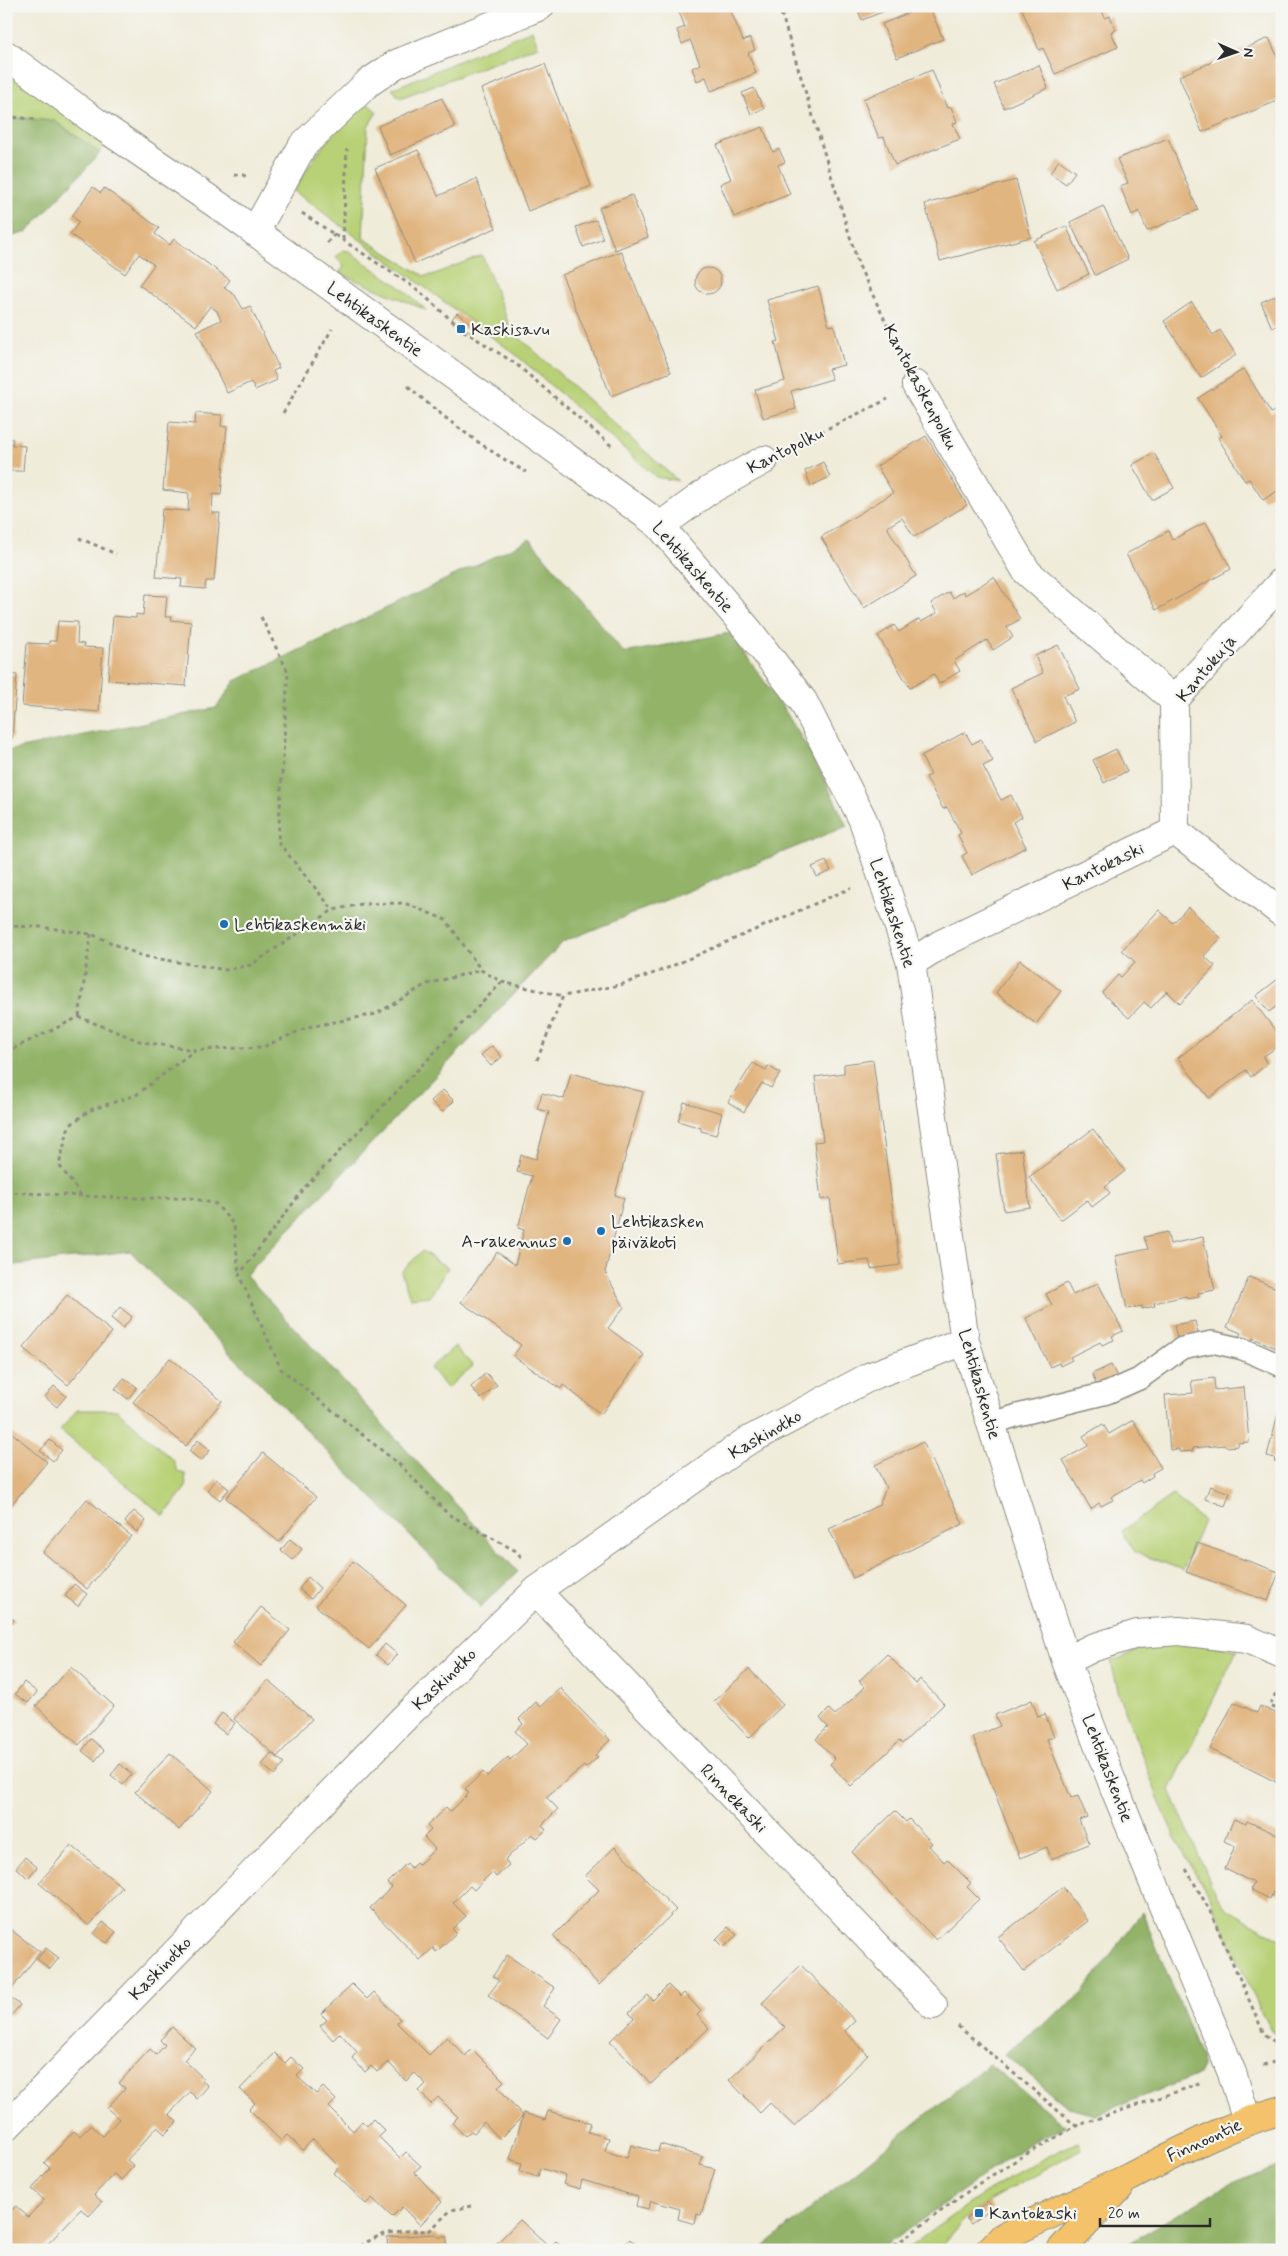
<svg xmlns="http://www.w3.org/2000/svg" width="1288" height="2256" viewBox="0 0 1288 2256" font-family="Mynerve,sans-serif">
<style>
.green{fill:#b8d176;stroke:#727e50}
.forest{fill:#92b367;stroke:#5e6f49}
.building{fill:#e1b580}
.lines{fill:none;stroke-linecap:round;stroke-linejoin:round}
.lane-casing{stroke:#8e8c82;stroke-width:24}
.street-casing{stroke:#8e8c82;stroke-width:30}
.primary-casing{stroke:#8e8c82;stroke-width:30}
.path{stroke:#8e8c82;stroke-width:3;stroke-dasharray:4 4;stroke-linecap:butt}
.lane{stroke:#fff;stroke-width:21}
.street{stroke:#fff;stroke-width:28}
.primary{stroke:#f3c26a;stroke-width:28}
.poi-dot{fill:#1f6fb2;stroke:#f6f6f2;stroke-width:2}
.labels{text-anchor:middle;stroke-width:4.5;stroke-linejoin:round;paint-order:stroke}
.street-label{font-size:18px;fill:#2b2b2b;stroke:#f6f6f2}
.poi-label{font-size:18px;fill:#2b2b2b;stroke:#f6f6f2;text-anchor:start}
</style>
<rect width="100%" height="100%" fill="#f6f6f2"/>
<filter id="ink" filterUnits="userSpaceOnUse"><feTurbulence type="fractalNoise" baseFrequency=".02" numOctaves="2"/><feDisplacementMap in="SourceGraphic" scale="10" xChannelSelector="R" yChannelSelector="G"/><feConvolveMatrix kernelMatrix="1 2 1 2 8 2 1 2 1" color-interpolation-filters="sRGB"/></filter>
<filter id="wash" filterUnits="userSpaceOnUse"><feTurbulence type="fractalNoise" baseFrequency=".0096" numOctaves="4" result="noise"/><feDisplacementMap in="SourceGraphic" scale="20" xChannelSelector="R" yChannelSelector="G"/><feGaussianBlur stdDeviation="1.12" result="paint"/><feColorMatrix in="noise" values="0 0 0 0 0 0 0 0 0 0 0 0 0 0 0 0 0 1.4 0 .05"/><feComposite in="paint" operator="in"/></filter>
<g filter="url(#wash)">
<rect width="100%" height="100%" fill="#f0ecda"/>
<path class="green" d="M532,30L538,46L400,98L392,89Z
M6,65L110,140L27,232L6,238Z
M367,103L377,112L368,126L363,238L424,276L432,275L482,255L511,330L678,481L656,477L515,354L294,191C312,157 336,127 367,103Z
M343,250L348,251L403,289L426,310L339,273L344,267L336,257Z
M422,1251L448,1268L430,1296L410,1298L401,1272Z
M455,1346L473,1366L447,1388L430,1368Z
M77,1410H117L174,1461L178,1472L185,1474L186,1487L164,1516L60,1430Z
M1173,1495L1203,1521L1183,1570L1135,1552L1122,1531Z
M1189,1642L1237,1650L1170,1790L1216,1895L1228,1909L1282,1941V2039L1271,2031L1262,2014L1209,1896L1176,1840L1160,1803L1119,1694L1111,1662L1141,1649Z
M1078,2142L1081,2149L988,2201L966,2218L938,2250H906C961,2208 1015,2170 1078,2142Z"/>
<path class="forest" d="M6,117L55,121L100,153L27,232L6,238Z
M530,539L624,653L730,633L784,709L817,764L847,826L563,942L246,1275L518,1572L480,1607L130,1251L6,1266V751L216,708L235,681Z
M1142,1912L1201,2056L1202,2067L1198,2075L1095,2115L1069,2108L1004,2054L1080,1996Z
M989,2064L1066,2126L1033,2141L879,2250H759Z
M1282,2164V2250H1117L1219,2189Z"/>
<g id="blocks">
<path class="building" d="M692,6H729L743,41L750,38L755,50L748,53L756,73L711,91L706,77L697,81L692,68L700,64L690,40L682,44L677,30L685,27L679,12Z
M856,6H897L862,20Z
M925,6H929L943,39L897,58L882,24Z
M1029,6H1100L1105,18L1110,16L1116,30L1111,32L1118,47L1055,74L1043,48L1039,50L1022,9Z
M1269,38L1282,67V99L1202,132L1179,76Z
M545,64L591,186L528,211L481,89Z
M1039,65L1048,88L1004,108L994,84Z
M932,70L947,108L951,107L957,122L953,124L960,139L895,165L884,137L879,138L863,99Z
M754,88L764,109L751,114L742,93Z
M442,98L455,127L390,155L378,126Z
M763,127L773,152L779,149L785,162L778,165L790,194L734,217L720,184L731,179L717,145Z
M1168,138L1198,210L1147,231L1139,211L1132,215L1120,186L1128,183L1117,159Z
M418,150L438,196L476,179L496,228L415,263L375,168Z
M1059,160L1075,172L1066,184L1050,173Z
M1016,180L1031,237L940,261L925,204Z
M93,187L101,193L104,188L159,228L155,234L170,245L174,239L230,280L224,288L235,295L243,309L250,306L279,368L273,371L277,380L255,390L251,382L227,393L197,331L221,320L217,311L210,306L196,326L139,285L154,265L139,254L125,274L70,234L79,222L72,216Z
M632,195L648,237L615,250L599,208Z
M1103,206L1128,259L1095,275L1070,222Z
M596,220L603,239L583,247L576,227Z
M1066,226L1089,274L1057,289L1034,241Z
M621,251L671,372L611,396L562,275Z
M695 281a13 13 0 1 1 26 0a13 13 0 1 1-26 0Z
M818,286L829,326L834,325L844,365L828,369L832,379L791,391L796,409L763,418L755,390L785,381L775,342L779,341L767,300Z
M1282,293V323L1272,328L1261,302Z
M1192,302L1213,335L1220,330L1236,355L1201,378L1164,321Z
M457,313L476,327L472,333L452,319Z
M1244,369L1271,413L1282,406V488L1263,500L1249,479L1245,481L1218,438L1222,436L1198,398Z
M196,413L222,415L221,426L227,427L221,495L213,494L212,513H220L214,581H206L205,589L181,587L182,579L156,577L162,509L188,511L189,493L163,490L169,422L195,424Z
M926,436L967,505L914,537L902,518L887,527L916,576L864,608L821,537L893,493L877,466Z
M6,438L13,439L12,445L25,446L23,471H10L8,494L6,493Z
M1154,453L1174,488L1152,500L1132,465Z
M823,462L830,477L811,486L805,471Z
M1206,522L1231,569L1156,610L1126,554L1168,531L1172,540Z
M994,577L1020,619L1007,627L1013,637L993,650L987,640L954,661L960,671L939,684L934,674L910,688L878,636L894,625L899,632L919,619L921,622L937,613L931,603L949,592L953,598L964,591L965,595Z
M145,595L167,596L165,617H172L171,620L191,622L186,686L108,680L113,616L136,618V614L143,615Z
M58,621L78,622L77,643L84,644V647L103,648L99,712L22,706L27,643L49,644V641H56Z
M1058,645L1080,689L1063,696L1075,722L1037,741L1011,688L1043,673L1035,656Z
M6,674L17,675L12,739L6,738Z
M965,732L972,744L981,739L993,761L983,766L1001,800L1011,795L1022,817L1013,822L1026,847L972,875L962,856L967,853L958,835L961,833L947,807L943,809L926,777L931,775L921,756Z
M1116,749L1127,771L1104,783L1093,760Z
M826,861L831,871L817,877L812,867Z
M1188,907L1221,938L1204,956L1215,966L1180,1004L1167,991L1151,1008L1144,1002L1129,1018L1102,993L1118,975L1121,977L1135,962L1122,950L1159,910L1173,923Z
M1020,960L1061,991L1036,1024L996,993Z
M1278,979L1282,984V1002L1269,1012L1256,996Z
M1252,1000L1282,1039V1043L1263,1057L1267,1064L1251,1077L1246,1070L1209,1098L1178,1058Z
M492,1046L502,1057L491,1066L481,1055Z
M873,1060L900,1265L871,1269L869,1260L838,1264L830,1198L821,1200L814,1142L823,1141L815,1077L844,1073V1064Z
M753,1063L766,1070L768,1066L780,1073L771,1088L762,1083L744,1112L728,1102Z
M571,1073L643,1092L615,1195L624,1198L605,1272L624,1307L608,1328L644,1355L601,1414L563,1385L561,1389L513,1356L521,1345L461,1302L497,1252L515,1265L524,1230L518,1228L532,1176L517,1172L521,1155L536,1159L549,1112L537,1109L542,1093L564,1099Z
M443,1090L454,1101L442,1112L431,1101Z
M684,1102L722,1113L716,1135L701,1131V1128L678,1121Z
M1093,1129L1125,1171L1105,1187L1110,1193L1092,1207L1087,1200L1061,1220L1029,1177Z
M1022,1150L1030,1207L1004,1211L996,1154Z
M1167,1232L1170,1244L1203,1237L1215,1290L1198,1293L1199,1297L1187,1299L1186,1296L1154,1303L1155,1306L1142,1309V1306L1127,1309L1115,1256L1148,1249L1144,1237Z
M1249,1277L1279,1289L1282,1282V1355L1279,1354L1281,1350L1253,1338L1252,1341L1239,1336L1241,1333L1227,1327Z
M1067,1283L1073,1295L1098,1283L1123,1331L1112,1336L1114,1340L1102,1345L1100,1342L1070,1357L1072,1360L1060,1366L1059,1363L1050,1367L1026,1318L1052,1305L1046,1294Z
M67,1295L112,1332L68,1385L23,1348Z
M120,1307L132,1317L123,1328L111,1318Z
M1195,1321L1198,1334L1177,1338L1174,1325Z
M170,1358L222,1401L186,1446L133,1402Z
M1111,1365L1117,1377L1097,1386L1092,1374Z
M486,1373L497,1385L481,1399L471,1387Z
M124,1378L137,1387L128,1399L115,1389Z
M1214,1378L1215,1390L1244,1387L1249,1442L1238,1443V1446L1226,1447L1225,1445L1193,1448V1451L1179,1452V1449L1170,1450L1165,1395L1193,1393L1191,1381Z
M54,1386L66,1396L57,1407L45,1397Z
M1281,1402H1282V1463L1274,1461L1275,1458L1267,1456Z
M1133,1420L1161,1468L1152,1473L1153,1476L1142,1483L1140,1480L1111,1497L1113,1500L1101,1506L1099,1503L1091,1509L1063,1460L1088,1446L1083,1436L1103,1424L1109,1434Z
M6,1428L47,1462L6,1511Z
M50,1440L62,1450L53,1461L40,1451Z
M198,1440L210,1450L201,1461L189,1451Z
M923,1442L963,1524L853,1578L829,1529L879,1505L886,1488L875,1465Z
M263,1453L316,1497L279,1542L226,1498Z
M216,1479L229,1489L220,1500L207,1490Z
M1210,1486L1230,1493L1225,1506L1205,1499Z
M87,1499L131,1536L87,1589L43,1552Z
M134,1511L146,1521L137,1532L125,1522Z
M290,1539L302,1549L293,1560L281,1550Z
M1197,1543L1279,1572L1268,1601L1186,1572Z
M353,1561L406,1605L369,1649L316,1606Z
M308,1577L320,1588L311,1599L299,1589Z
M74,1584L87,1594L78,1606L65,1596Z
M261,1607L290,1630L261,1666L233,1642Z
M6,1614L14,1620L6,1629Z
M385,1644L397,1654L388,1665L376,1655Z
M887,1654L916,1684L920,1679L944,1704L902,1744L899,1741L851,1786L830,1764L835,1759L816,1739L828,1727L820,1718L829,1709L835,1715L865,1687L859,1681Z
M71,1667L114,1706L79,1745L36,1706Z
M749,1669L783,1705L749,1738L714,1701Z
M268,1680L312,1719L277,1757L234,1719Z
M24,1682L37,1692L28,1703L15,1694Z
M560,1688L610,1740L595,1755L598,1757L586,1768L584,1766L546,1797L558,1809L542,1825L546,1830L537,1838L532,1834L505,1860L509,1865L496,1877L492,1872L474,1890L470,1886L453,1903L466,1916L452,1929L456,1933L436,1952L433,1948L420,1960L370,1908L392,1887L387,1883L407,1863L411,1868L416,1863L418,1865L435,1849L424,1837L431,1830L427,1826L446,1807L450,1812L469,1793L465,1789L483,1772L487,1776L508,1757L510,1760L527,1744L515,1731L523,1724L519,1719L536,1702L540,1707Z
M1032,1700L1038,1717L1045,1714L1054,1737L1047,1739L1071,1798L1078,1796L1087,1817L1079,1820L1089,1844L1051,1859L1047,1847L1020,1858L973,1737L1000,1726L995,1715Z
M1234,1702L1257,1713L1260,1706L1280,1715L1276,1722L1282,1725V1785L1210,1749Z
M222,1713L235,1723L226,1734L213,1724Z
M91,1739L104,1750L95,1761L82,1751Z
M170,1753L213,1791L179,1830L135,1792Z
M271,1753L284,1763L275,1775L262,1765Z
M120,1764L132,1774L123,1785L111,1775Z
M895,1811L906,1822L909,1819L932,1843L929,1846L944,1862L947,1859L971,1883L967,1887L979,1899L936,1940L852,1852Z
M1234,1819L1246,1824L1247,1821L1282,1837V1896L1273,1892L1270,1899L1251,1890L1254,1883L1225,1869L1235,1846L1224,1841Z
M71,1845L122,1887L89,1926L39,1883Z
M615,1847L676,1910L599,1985L553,1936L599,1890L585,1876Z
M25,1857L37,1867L28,1878L16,1868Z
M1063,1887L1088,1921L1024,1971L998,1937Z
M103,1922L116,1932L107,1943L94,1934Z
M6,1926L40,1952L7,1995L20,2005L11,2016L6,2013Z
M728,1927L737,1935L724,1947L716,1939Z
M46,1948L59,1958L50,1969L37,1959Z
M507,1955L555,1988L543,2006L561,2019L548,2038L488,1995L499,1981L493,1976Z
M801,1965L855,2021L845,2031L868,2055L794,2126L770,2103L760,2113L729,2080L785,2027L762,2003Z
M352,1984L367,1999L374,1992L400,2019L397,2023L429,2055L447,2037L465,2056L472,2049L504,2081L498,2087L523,2116L500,2139L484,2122L474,2133L471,2131L465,2136L452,2123L458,2117L438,2097L431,2104L419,2091L426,2084L415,2073L406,2081L388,2062L377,2072L371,2066L365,2072L352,2058L357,2052L340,2033L333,2040L320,2026L327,2020L321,2014Z
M668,1985L680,1997L684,1993L701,2011L697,2015L709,2028L651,2084L610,2041L634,2018L629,2013L648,1995L653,2000Z
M172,2027L195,2048L184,2060L203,2078L201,2080L208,2086L197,2099L190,2092L169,2114L177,2122L165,2134L157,2127L127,2160L134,2166L121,2180L114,2174L94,2195L102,2202L89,2216L81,2209L44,2248L46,2250H6V2216L16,2206L28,2217L44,2200L32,2189L50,2168L44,2163L74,2131L80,2136L91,2125L103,2136L119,2119L107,2108L125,2088L119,2083L150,2049L156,2055L165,2045L160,2040Z
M275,2053L285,2063L291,2057L304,2069L297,2076L316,2094L323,2087L336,2100L329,2107L353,2131L362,2121L367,2126L373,2119L385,2131L379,2137L400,2158L406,2152L421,2166L414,2172L442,2202L420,2225L402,2207L392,2217L372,2198L366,2204L334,2173L339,2167L313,2139L303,2150L287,2135L281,2141L249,2109L255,2103L240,2089Z
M548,2111L591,2123L588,2132L609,2138L605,2151L627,2158L631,2145L658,2152L660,2144L703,2157L700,2165L715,2169L701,2215L697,2214L695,2224L678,2219L680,2209L651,2201L648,2209L636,2206L638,2197L582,2180L580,2189L563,2184L566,2176L540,2168L538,2177L520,2171L522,2163L510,2159L524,2113L545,2120Z
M988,2201L993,2208L971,2224L966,2218Z
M520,2220L550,2247L556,2241L566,2250H490Z
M436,2234L437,2237H447V2250H388L387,2237Z
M630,2239L641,2250H618Z"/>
</g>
</g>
<g filter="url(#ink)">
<use href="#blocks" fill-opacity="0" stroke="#8e8c82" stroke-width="1"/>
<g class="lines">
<g class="lane-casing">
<path id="lane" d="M991,1424L1018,1415L1107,1393L1139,1379L1182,1348L1212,1342L1243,1349L1282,1366"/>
</g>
<g class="street-casing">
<path id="street" d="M6,55L96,122L225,210L646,515L660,526L749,631L803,701L863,820L911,963L965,1341L1066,1661L1116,1792L1232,2073L1247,2120
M255,232L303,145L368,83L396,64L540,6
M916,385L1027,572L1174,700
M660,526L708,491L764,460
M1175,831L1174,700L1282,582
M911,963L941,944L1175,831L1282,913
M536,1591L933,2005
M1066,1661L1092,1648L1137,1634L1179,1631L1247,1639L1282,1654
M6,2127L405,1717L536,1591L744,1443L871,1376L965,1341"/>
</g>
<g class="primary-casing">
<path id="primary" d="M990,2250L1003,2237C1044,2217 1086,2198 1128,2178C1179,2152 1226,2126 1282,2110
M1061,2250L1119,2188"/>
</g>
<path class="path" d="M779,6L859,266L902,356
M6,117L35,119
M234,175H243L247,177
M302,213L418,290L461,329L516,364L614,448
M343,239L347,149
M327,243L335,234
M408,386C445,419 483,448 526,472
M283,413L332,329
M792,446L888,399
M79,538L116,554
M261,617L288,672L278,842L333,910
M6,926L41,927L91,934L142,956L226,970L251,965L333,910L362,904L404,903L446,920L481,970L502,982L563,996
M502,982L306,1186L239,1275L281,1369L401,1466L448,1514L516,1551L523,1559
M79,1017L91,934
M6,1052L79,1017L142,1042L195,1050L263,1047L308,1027L376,1014L427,984L481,970
M537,1060L563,996L620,985L663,970L851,888
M6,1192L124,1198H191L216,1204L234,1225L239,1274
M81,1195L59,1165L69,1126L90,1110L136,1095L195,1050
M1279,1686L1270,1706L1282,1711
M1186,1869L1209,1909L1264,2034L1282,2047
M958,2026L1076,2126
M1263,2065L1282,2060
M353,2250C384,2231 393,2230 429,2231L451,2210L472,2206
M888,2250L978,2184L1023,2156L1076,2126L1202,2083"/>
<use href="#lane" class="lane"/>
<use href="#street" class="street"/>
<use href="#primary" class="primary"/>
</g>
</g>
<g class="poi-dot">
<rect x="456" y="324" width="10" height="10" rx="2.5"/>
<circle cx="224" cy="924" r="5"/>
<circle cx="601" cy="1231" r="5"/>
<circle cx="567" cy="1241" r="5"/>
<rect x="974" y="2208" width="10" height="10" rx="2.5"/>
</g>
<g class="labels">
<g class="street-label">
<text transform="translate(375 319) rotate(36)" y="6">Lehtikaskentie</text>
<text transform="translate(921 387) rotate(62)" y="6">Kantokaskenpolku</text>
<text transform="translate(785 450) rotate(-27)" y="6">Kantopolku</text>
<text transform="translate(693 567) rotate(49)" y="6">Lehtikaskentie</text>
<text transform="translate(1206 668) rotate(-50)" y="6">Kantokuja</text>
<text transform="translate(1103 866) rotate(-26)" y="6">Kantokaski</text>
<text transform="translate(893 913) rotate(72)" y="6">Lehtikaskentie</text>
<text transform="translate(980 1384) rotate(74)" y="6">Lehtikaskentie</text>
<text transform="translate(765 1434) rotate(-30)" y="6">Kaskinotko</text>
<text transform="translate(444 1679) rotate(-44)" y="6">Kaskinotko</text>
<text transform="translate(1108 1768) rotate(69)" y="6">Lehtikaskentie</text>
<text transform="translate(734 1798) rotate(46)" y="6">Rinnekaski</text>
<text transform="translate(160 1968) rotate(-46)" y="6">Kaskinotko</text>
<text transform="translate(1204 2140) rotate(-25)" y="6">Finnoontie</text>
</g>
<g class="poi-label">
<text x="471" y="335">Kaskisavu</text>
<text x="234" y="930">Lehtikaskenmäki</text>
<text x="611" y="1227">Lehtikasken<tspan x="611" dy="21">päiväkoti</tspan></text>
<text x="557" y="1247" text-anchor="end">A-rakennus</text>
<text x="989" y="2219">Kantokaski</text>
</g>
</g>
<rect width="1288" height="2256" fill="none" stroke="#f6f6f2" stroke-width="25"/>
<g transform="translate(1236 52) rotate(92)" stroke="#f6f6f2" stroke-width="4" paint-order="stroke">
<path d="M0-4L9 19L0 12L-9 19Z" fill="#2b2b2b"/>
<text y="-8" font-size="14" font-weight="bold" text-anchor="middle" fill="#2b2b2b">N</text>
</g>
<path d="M1100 2218v8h110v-8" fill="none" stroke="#2b2b2b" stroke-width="2.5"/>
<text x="1108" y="2218" font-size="15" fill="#2b2b2b" stroke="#f6f6f2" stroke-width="4" paint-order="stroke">20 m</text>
</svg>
